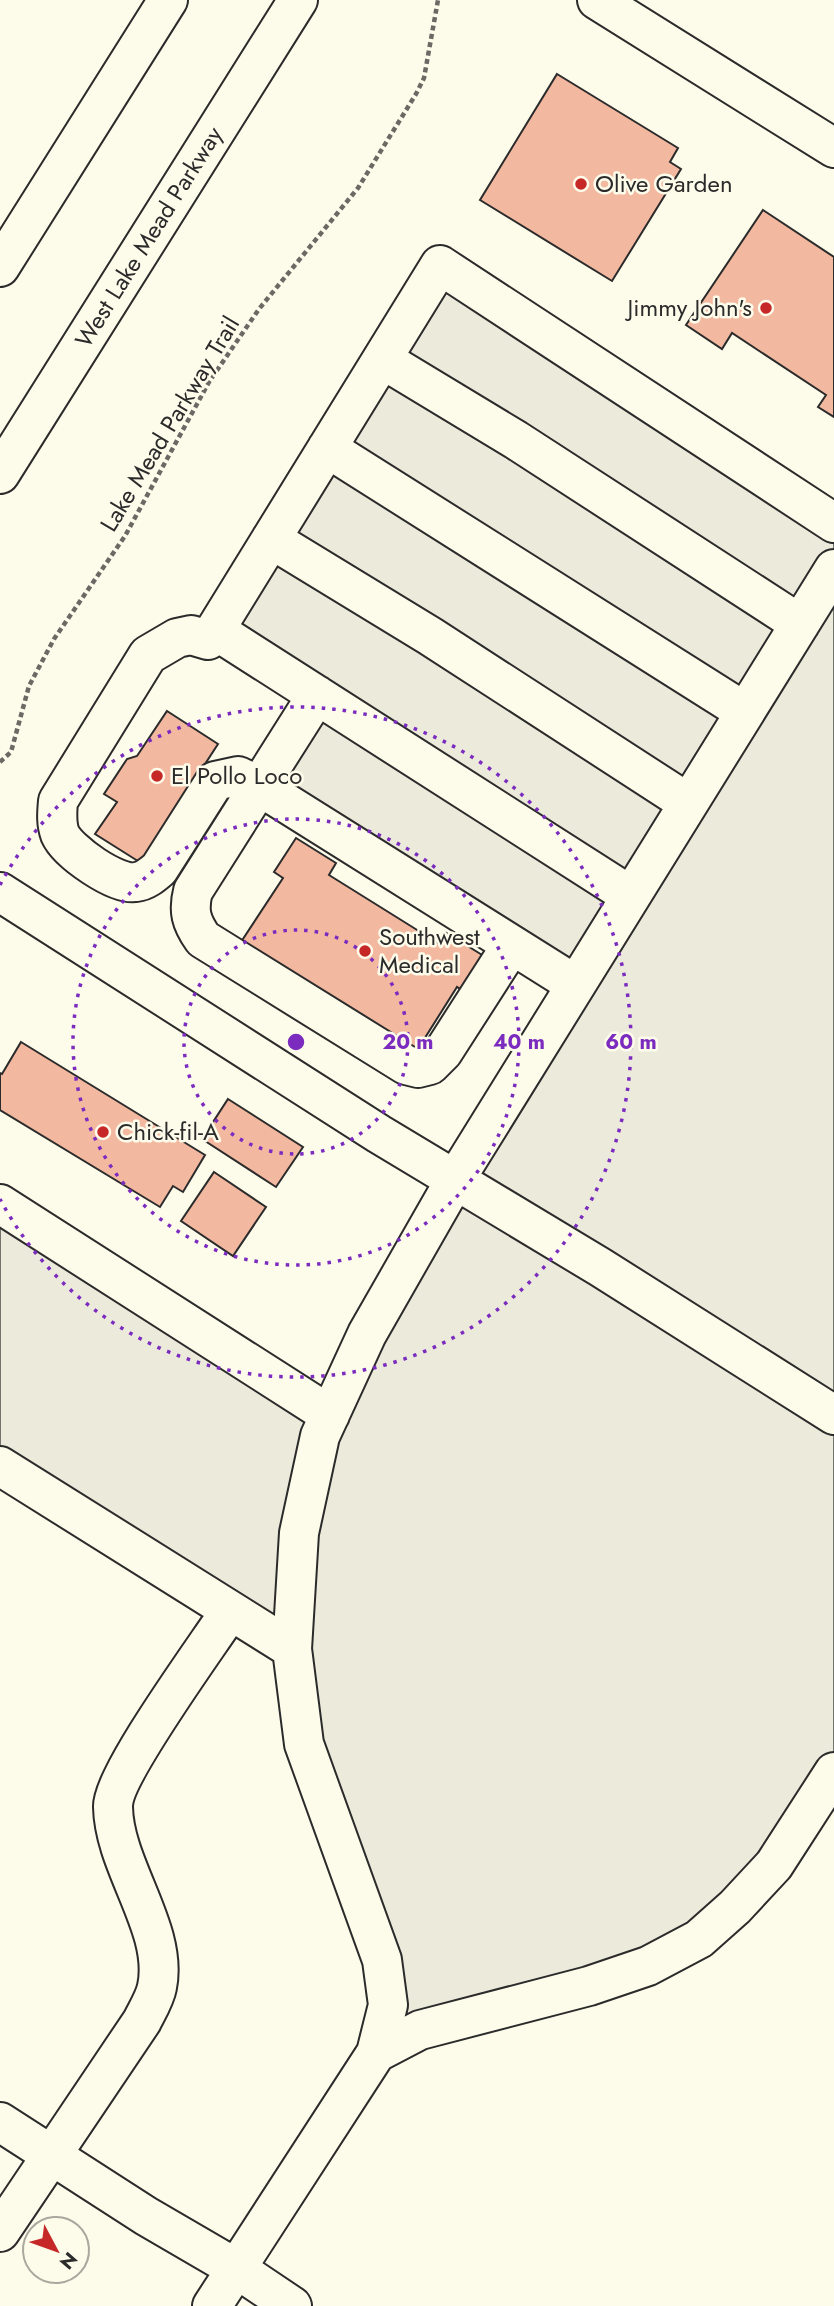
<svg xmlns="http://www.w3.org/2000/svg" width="834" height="2306" viewBox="0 0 834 2306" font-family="Jost,sans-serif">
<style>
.parking{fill:#eceadb;stroke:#74746e;stroke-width:2}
.building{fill:#f2b8a0;stroke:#2b2b2b;stroke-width:2}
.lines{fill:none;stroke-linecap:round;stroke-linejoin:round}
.minor-casing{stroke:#2b2b2b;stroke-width:42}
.major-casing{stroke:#2b2b2b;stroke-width:42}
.path{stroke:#6a6964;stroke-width:4.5;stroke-dasharray:5 3.5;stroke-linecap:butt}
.minor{stroke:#fdfbea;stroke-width:38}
.major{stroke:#fdfbea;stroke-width:38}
.ring{fill:none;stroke:#7b2cbf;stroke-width:3.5;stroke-dasharray:3.5 7}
.poi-dot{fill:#c62828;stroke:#fdfbea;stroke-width:2.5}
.labels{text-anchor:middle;stroke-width:5;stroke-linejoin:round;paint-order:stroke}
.poi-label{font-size:24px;fill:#2b2b2b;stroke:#fdfbea;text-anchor:start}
.street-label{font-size:24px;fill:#2b2b2b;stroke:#fdfbea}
.centre{fill:#7b2cbf;stroke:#fdfbea;stroke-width:3.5}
.ring-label{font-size:21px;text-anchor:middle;font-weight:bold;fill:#7b2cbf;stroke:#fdfbea;stroke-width:5;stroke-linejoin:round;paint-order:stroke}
</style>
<rect width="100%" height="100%" fill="#fdfbea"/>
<path class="parking" d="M440,265L834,523V1772L699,1939L420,2030L388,2005L292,1649L0,1466V1204L330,1415L575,985L259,786L317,695L215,630Z"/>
<path class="building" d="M557,74L678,148L670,162L681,169L612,281L480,200Z
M763,210L834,257V417L818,407L826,395L732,333L722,349L686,325Z
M167,711L218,744L141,863L95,834L117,802L104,794L127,759L137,756Z
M296,838L336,863L329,875L438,943L445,932L487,958L465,992L457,987L416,1052L241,942L283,878L274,872Z
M21,1042L205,1155L183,1192L173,1186L160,1207L0,1110V1073L2,1074Z
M228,1099L303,1147L276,1187L202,1139Z
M214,1172L266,1207L233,1256L181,1221Z"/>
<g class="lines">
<g class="minor-casing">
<path id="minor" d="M597,0L834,148
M382,359L516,440L800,624
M327,448L745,712
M271,539L430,636L688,803
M215,630L208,640L191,635L177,638L148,655L58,801C57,813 56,823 60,834C68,852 117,886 136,882C145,881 152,875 159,869L215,781L238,776L259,786L576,985
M317,695L193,891C188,911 191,922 203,939L406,1065L418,1068L430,1065L443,1052L511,946
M0,892L379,1134L600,1267L834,1415
M631,896L215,630L440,265L834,523
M0,1204L330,1415
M0,1466L292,1649
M376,2053L420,2030L589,1986L648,1966L699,1939L735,1907L774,1865L834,1772
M0,2122L146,2216L237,2269L292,2306
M0,2232L142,2021C147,2011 155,1998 157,1987C169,1929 114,1867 113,1807C112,1775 208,1645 230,1611
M212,2306L376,2053L388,2005L382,1960L304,1744L292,1649L299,1533L320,1436L367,1334L455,1180L834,569"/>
</g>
<g class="major-casing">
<path id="major" d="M0,267L168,0
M0,474L298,0"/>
</g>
<path class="path" d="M0,762L11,752L29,686L54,639L125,536L209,382L259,309L358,188L416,94L424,78L438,0"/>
<use href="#minor" class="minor"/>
<use href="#major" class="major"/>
</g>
<g class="ring">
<circle cx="296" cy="1042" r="112"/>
<circle cx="296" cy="1042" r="223"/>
<path d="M0 885A335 335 0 1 1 0 1199"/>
</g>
<g class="poi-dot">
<circle cx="581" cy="184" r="7"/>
<circle cx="766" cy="308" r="7"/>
<circle cx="157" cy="776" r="7"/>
<circle cx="365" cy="951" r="7"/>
<circle cx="103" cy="1132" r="7"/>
</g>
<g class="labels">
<g class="poi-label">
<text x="595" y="192">Olive Garden</text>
<text x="752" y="316" text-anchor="end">Jimmy John's</text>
<text x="171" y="784">El Pollo Loco</text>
<text x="379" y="945">Southwest<tspan x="379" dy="28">Medical</tspan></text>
<text x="117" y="1140">Chick-fil-A</text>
</g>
<g class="street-label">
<text transform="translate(149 237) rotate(-58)" y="8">West Lake Mead Parkway</text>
<text transform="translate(170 424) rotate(-59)" y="8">Lake Mead Parkway Trail</text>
</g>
</g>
<circle cx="296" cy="1042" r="10" class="centre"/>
<g class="ring-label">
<text x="408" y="1049">20 m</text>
<text x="519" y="1049">40 m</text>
<text x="631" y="1049">60 m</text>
</g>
<g transform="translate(56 2250) rotate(131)"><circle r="33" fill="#fdfbea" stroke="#a9a89e" stroke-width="2"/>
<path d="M0-5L12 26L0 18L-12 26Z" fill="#c62828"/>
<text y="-10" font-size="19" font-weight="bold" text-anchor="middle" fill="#2b2b2b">N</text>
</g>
</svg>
